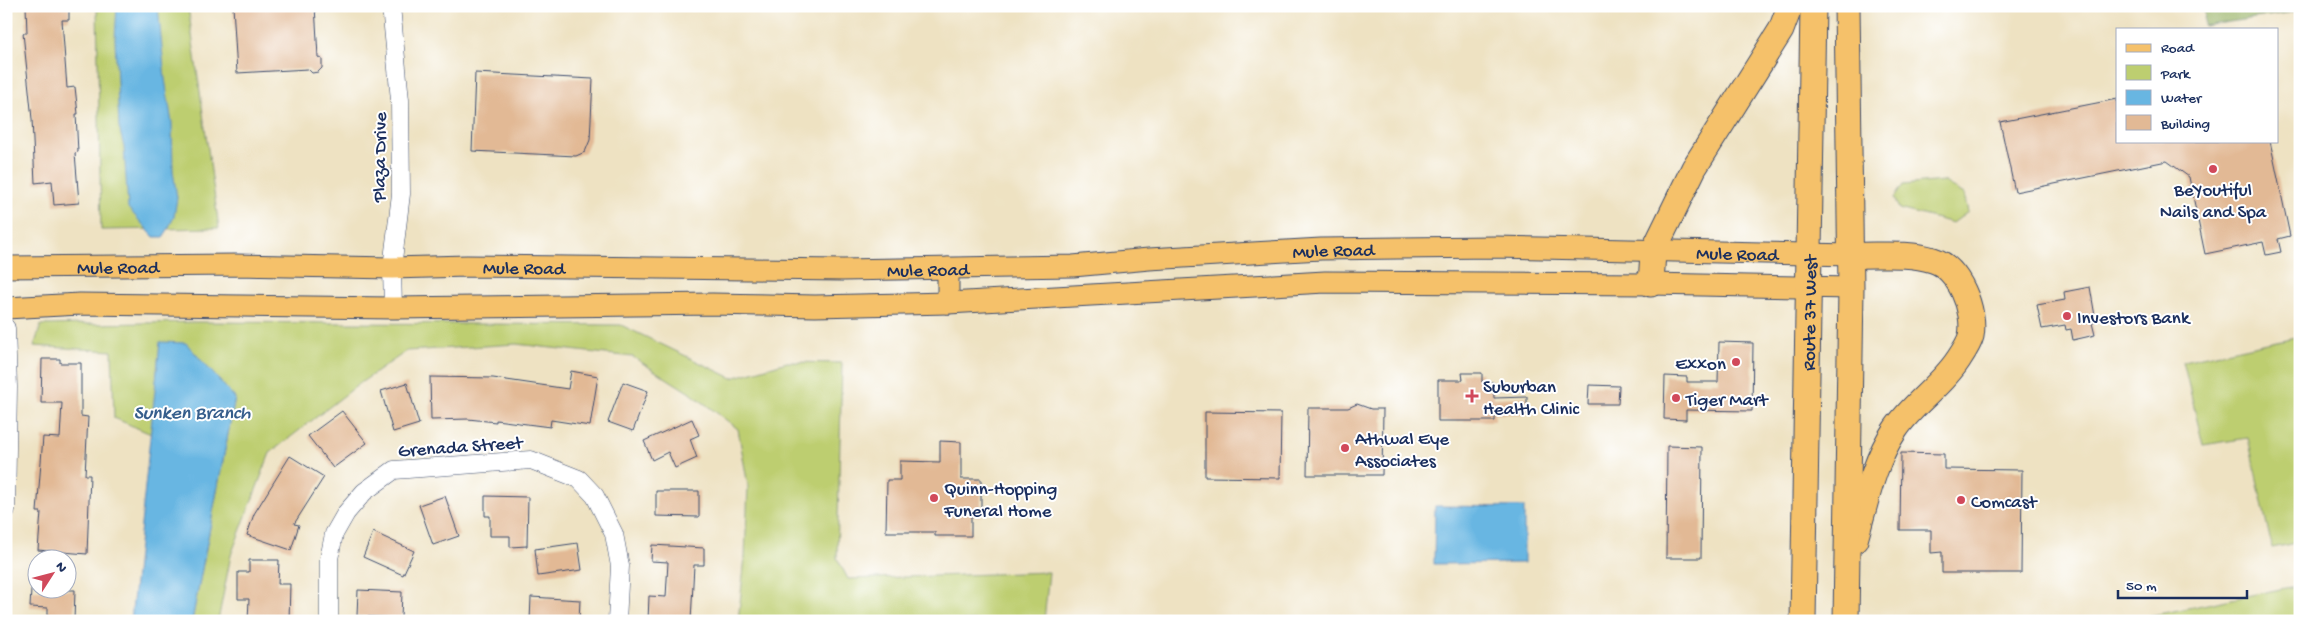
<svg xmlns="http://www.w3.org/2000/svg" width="2306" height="627" viewBox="0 0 2306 627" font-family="'Gochi Hand',sans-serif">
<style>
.green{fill:#bdce70;stroke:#6c7e67}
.forest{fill:#96b162;stroke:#587060}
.water{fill:#68b6e2;stroke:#4272a0}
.building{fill:#e2b995}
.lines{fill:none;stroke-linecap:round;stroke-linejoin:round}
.minor-casing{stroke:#3b4a6d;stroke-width:19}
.major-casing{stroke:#3b4a6d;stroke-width:23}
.highway-casing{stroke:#3b4a6d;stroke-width:27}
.minor{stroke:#fff;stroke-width:18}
.major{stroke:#f5c16b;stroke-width:21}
.highway{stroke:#f5c16b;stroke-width:25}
.poi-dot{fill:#d1495b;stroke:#fff;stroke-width:2}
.labels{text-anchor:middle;stroke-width:4;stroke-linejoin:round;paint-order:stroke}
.street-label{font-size:19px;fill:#1b2f5e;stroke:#fff}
.poi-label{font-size:19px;fill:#1b2f5e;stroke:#fff;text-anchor:start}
.water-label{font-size:20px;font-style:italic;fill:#365e8c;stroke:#fff}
</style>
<rect width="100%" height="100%" fill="#fff"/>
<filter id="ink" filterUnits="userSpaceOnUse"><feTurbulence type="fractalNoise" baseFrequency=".02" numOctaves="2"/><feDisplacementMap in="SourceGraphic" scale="10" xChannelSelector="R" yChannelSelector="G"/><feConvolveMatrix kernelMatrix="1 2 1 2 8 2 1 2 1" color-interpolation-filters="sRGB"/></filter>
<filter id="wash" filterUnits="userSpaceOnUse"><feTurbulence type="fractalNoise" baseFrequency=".0096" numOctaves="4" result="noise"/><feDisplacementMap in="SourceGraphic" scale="20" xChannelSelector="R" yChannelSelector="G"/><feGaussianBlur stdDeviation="1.12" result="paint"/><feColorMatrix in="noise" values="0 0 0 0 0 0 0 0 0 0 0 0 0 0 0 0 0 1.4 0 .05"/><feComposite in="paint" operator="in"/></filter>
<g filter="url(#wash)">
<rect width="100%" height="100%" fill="#eee2c2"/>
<path class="green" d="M97,6H188L219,228L101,230Z
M1943,181L1964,194L1968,212L1953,223L1899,209L1894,198L1903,185Z
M198,322L621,325L732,378L787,362L842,363L837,558L848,579L1049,572L1044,621H738L745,557L748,486L738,429L693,395L633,357L516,344L407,351L359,384L270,453L231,555L218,621H192L235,398L160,342L151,434L114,418L112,351L34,346L41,325Z
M2300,336V542L2272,548L2248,438L2203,445L2183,361Z
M2300,585V621H2150L2149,616Z"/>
<path class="forest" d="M2205,6H2300V11L2204,26Z"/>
<path class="water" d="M117,6H158L165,79L172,123L173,171L177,198L174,217L164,237H154L128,208L124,147L119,127L115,39Z
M160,342L186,343L235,398L192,621H131Z
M1435,506L1524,507V563L1434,564Z"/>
<g id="blocks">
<path class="building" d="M26,6H69V20H62L67,88L75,87L78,114H76L78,152L75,153L79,203L54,205L52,181L35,183L32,119L23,33H27Z
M233,6H315L318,57L322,59V68L318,72L312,73L308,69L237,73Z
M475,73L593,79L590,140L585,152L576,156L472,151Z
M2117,99V141H2270L2290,236L2278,239L2281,252L2266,255L2263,242L2205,254L2189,177L2167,161L2015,192L2000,122Z
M2090,287L2096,322L2092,323L2095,335L2073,340L2071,329L2066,330L2065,325L2042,329L2037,305L2065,300L2064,292Z
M1719,342L1753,343L1752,411L1686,410V420L1664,419L1665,376L1687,377V382H1718Z
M42,359H60V363H81V416L88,417L85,475H90L87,554L38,550L41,512H37L43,437L60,438L62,403H41Z
M571,371L598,376L590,426L551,420L550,427L496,420V422L468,419L431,420L430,377L493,378L568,389Z
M1462,373H1482V382H1493L1494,398L1527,397V414H1495V421H1438V380H1463Z
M623,382L648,391L633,431L608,422Z
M407,383L419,424L393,432L381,391Z
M1589,385L1619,386L1618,404H1588Z
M1357,404L1371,409H1383L1382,475H1307L1308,408H1348Z
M342,411L367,443L333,468L308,436Z
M1205,412L1281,413L1280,478L1205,477Z
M692,419L699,435L690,439L697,458L675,468L668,452L652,460L644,441Z
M940,441L961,442V479H981V516H971V536H935V532H886L887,480H900V461L940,462Z
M1667,446L1702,447L1701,558H1666Z
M1901,453L1944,454V469L2022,470L2021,573H1942V552L1931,553V530H1900Z
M290,456L324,477L294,524L299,525L291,550L247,535L254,514Z
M656,491H699V517L656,516Z
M445,496L459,536L433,545L419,505Z
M485,496L528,497L527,546L510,547V536H490V516H485Z
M373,532L414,551L403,575L363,557Z
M578,543L582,570L538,576L535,549Z
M652,545L704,548V565H694L691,621H648L649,596L666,597L668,562L651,561Z
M249,560H279L278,584H290L289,621H248L249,599H238V572H249Z
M31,590H75L74,621H48V608L30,607Z
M358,590L402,592L401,618L357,616Z
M531,597L580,600L579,621H530Z"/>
</g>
</g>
<g filter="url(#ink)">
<use href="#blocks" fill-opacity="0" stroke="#3b4a6d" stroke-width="1"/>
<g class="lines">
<g class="minor-casing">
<path id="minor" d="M391,6L400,100L401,194L392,268L393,308
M6,328L8,387L6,510
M329,621V559L334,534L346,513L364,492L394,470L531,460L579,479L595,496L614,534L620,566L617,621"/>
</g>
<g class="major-casing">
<g id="major">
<path id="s1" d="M6,267L236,265L392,268L467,266L843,270L1073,266L1149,259L1321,249L1399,248L1495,247L1851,255"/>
<path d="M948,303V268"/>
<path d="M6,308L80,304L393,308L712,304L815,306L948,303L1325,282L1651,284L1851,288"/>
</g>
</g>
<g class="highway-casing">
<g id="highway">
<path d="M1851,255C1878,256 1907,252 1933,260C1959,268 1976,311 1971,336C1969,344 1962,354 1958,360C1941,386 1912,404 1895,430C1873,463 1866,502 1855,540"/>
<path d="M1651,284L1653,252L1694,168L1781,30L1790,6"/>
<path id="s2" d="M1803,621L1813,6"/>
<path d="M1846,621L1851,288L1847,6"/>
</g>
</g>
<use href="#minor" class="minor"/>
<use href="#major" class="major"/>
<use href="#highway" class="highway"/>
</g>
</g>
<g class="poi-dot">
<circle cx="2213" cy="169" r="5"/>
<circle cx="2067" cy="316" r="5"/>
<circle cx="1736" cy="362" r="5"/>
<path d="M1469.5 388.5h5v5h5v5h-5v5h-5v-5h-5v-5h5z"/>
<circle cx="1676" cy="398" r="5"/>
<circle cx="1345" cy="448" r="5"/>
<circle cx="934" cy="498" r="5"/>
<circle cx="1961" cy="500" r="5"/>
</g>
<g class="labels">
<g class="street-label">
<text transform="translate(378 157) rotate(-89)" y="7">Plaza Drive</text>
<text dy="7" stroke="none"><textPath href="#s1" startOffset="1328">Mule Road</textPath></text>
<text dy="7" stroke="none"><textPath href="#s1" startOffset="1732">Mule Road</textPath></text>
<text dy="7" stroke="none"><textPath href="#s1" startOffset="112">Mule Road</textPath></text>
<text dy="7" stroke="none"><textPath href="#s1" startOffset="518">Mule Road</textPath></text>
<text dy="7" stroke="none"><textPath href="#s1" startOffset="922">Mule Road</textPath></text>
<text dy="7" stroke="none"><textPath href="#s2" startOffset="308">Route 37 West</textPath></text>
<text transform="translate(460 445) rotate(-4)" y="7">Grenada Street</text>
</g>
<g class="poi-label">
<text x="2213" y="195" text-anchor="middle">BeYoutiful<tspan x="2213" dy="22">Nails and Spa</tspan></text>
<text x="2077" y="323">Investors Bank</text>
<text x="1726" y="369" text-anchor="end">Exxon</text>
<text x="1483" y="392">Suburban<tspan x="1483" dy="22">Health Clinic</tspan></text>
<text x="1686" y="405">Tiger Mart</text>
<text x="1355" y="444">Athwal Eye<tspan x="1355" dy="22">Associates</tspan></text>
<text x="944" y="494">Quinn-Hopping<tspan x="944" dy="22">Funeral Home</tspan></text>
<text x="1971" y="507">Comcast</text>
</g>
<g class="water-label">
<text x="192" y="418">Sunken Branch</text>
</g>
</g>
<rect width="2306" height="627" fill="none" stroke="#fff" stroke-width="25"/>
<rect x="2116" y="28" width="162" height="115" fill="#ffffff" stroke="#a4acbf"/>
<rect x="2126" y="44" width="25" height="8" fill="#f5c16b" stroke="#a4acbf"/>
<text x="2161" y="52" font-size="15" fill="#1b2f5e">Road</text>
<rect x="2126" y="65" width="25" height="15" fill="#bdce70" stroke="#a4acbf"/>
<text x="2161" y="78" font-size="15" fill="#1b2f5e">Park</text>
<rect x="2126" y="90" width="25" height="15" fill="#68b6e2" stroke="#a4acbf"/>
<text x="2161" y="102" font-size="15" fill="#1b2f5e">Water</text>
<rect x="2126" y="115" width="25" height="15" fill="#e2b995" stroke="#a4acbf"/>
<text x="2161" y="128" font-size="15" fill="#1b2f5e">Building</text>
<g transform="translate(52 574) rotate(54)"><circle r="24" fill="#ffffff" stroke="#a4acbf"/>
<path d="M0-4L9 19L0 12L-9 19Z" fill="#d1495b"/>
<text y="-8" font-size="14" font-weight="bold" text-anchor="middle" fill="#1b2f5e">N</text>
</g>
<path d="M2118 590v8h129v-8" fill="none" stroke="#1b2f5e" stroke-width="2.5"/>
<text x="2126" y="590" font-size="15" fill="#1b2f5e" stroke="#ffffff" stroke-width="4" paint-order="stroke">50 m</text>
</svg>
